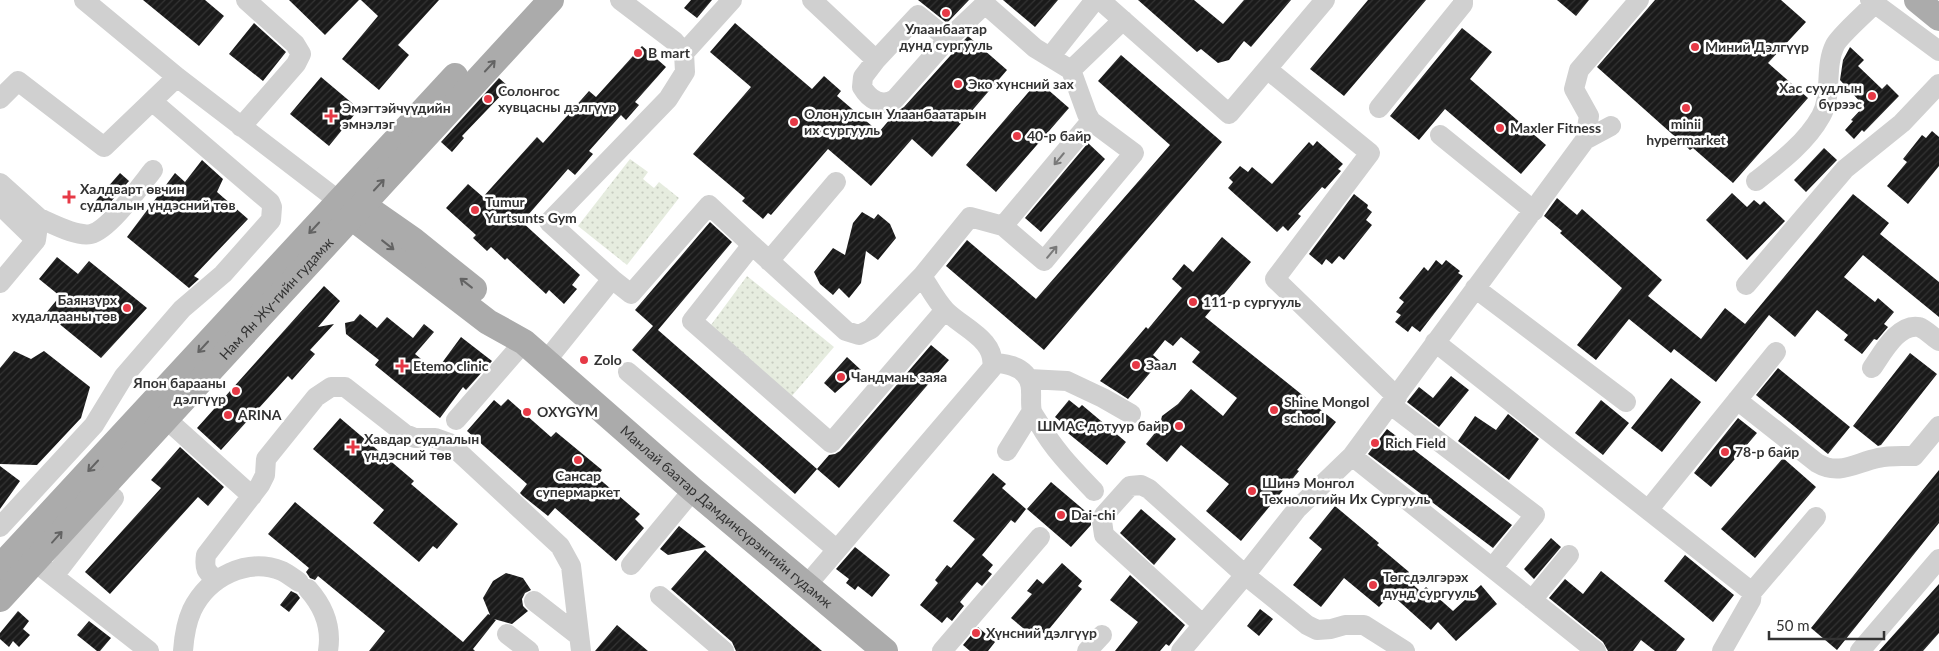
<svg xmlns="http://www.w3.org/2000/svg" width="1939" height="651" viewBox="0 0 1939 651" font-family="Lato,sans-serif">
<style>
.green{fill:url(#green-dots)}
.building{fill:url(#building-hatch)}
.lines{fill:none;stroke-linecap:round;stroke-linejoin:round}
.minor{stroke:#d0d0d0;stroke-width:20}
.major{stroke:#ababab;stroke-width:26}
.oneway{stroke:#636363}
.oneway2{stroke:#7a7a7a}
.poi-dot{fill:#e63946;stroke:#fff;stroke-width:2}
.labels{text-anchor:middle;stroke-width:5;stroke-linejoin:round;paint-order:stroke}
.poi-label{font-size:14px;font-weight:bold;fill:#333;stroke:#fff;text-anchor:start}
.street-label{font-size:14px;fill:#333;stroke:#fff}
</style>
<defs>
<pattern id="green-dots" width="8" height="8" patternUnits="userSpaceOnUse" patternTransform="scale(1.25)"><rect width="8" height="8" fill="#e6ecdf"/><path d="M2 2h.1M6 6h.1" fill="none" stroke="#c6cbc0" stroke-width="1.8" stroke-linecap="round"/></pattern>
<pattern id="building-hatch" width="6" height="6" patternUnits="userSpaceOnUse" patternTransform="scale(1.25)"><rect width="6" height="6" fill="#1a1a1a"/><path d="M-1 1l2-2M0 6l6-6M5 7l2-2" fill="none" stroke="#333"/></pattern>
</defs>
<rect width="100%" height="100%" fill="#fff"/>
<path class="green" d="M630,159L648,172L643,179L654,188L659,182L679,198L627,265L578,226Z
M747,276L834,347L791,397L708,329Z"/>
<path class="building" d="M143,0H205L224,16L199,46Z
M289,0H359L325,35Z
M361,0H439L398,45L409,55L379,90L342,59L378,16Z
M691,0H712L697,18L684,8Z
M918,0H969L947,23Z
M1003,0H1058L1035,27Z
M1138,0H1194L1223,24L1244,0H1291L1251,47L1244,41L1229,60L1218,63L1201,49L1197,52Z
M1368,0H1426L1344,96L1310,69Z
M1557,0H1589L1576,16Z
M1655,0H1781L1806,22L1768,63L1808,98L1733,183L1693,148L1690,150L1597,67Z
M254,23L286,52L263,81L229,54Z
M735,23L812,89L824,76L841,91L837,96L879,132L896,112L904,107L968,36L1007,70L932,157L912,139L871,186L828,149L771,215L768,213L763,219L742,201L745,198L693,154L751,87L710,52Z
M1462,28L1492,52L1470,79L1546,145L1521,174L1445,109L1419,140L1390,116Z
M642,46L666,67L635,102L639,105L626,120L621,115L589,151L593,154L575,175L568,169L522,222L580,275L572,285L577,289L564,304L549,290L546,294L507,258L505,260L491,247L487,251L473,238L476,235L446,208L468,184L483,197L537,137L543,143L589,91L596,97Z
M1850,47L1864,60L1858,66L1882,89L1887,84L1899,96L1864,132L1862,130L1854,139L1845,130L1853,121L1851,120L1864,106L1840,80L1843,60Z
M1121,55L1222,142L1044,350L946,266L967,240L1036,299L1170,145L1098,81Z
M321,77L359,109L329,146L290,114Z
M499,78L509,87L462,136L464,138L452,152L441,142Z
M1038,81L1069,108L996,192L966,165Z
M1932,131L1939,137V166L1908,204L1887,186L1907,162L1903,159L1922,135L1926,138Z
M1317,141L1343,164L1338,169L1341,171L1325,189L1322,187L1298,214L1301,216L1288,231L1283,226L1277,232L1228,188L1233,182L1229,178L1240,166L1248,172L1252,167L1272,184L1309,142L1313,146Z
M1088,143L1105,159L1041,232L1025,218Z
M1824,148L1837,160L1806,192L1794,180Z
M202,160L223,179L217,192L248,219L194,276L199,279L189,288L127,237L175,173L185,182Z
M120,173L129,181L101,213L92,205Z
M1732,193L1747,207L1754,200L1760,205L1764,201L1785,221L1747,260L1706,220Z
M1354,194L1368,205L1367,208L1372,212L1366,220L1372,225L1344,260L1339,256L1332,264L1326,259L1322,265L1309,254Z
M1853,194L1889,223L1880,234L1939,282V317L1863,255L1844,277L1875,302L1878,298L1894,312L1884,324L1888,327L1877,340L1874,339L1862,354L1844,340L1848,335L1817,310L1795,337L1769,315L1716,382L1674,349L1671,353L1629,319L1596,360L1577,345L1622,288L1560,233L1562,231L1544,216L1557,198L1577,215L1582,209L1662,280L1648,296L1701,339L1725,308L1745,324Z
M862,212L874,219L878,214L890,224L896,238L878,260L866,251L861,283L849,298L839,288L833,295L820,284L814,272L833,248L845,255L853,223Z
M710,222L732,242L658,330L817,469L795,494L632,350L653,326L635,310Z
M1222,237L1251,262L1205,317L1336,422L1297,470L1299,471L1241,541L1206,511L1229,484L1181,445L1167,462L1146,444L1159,428L1162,416L1178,404L1191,389L1223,416L1237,398L1192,362L1200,352L1181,337L1173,346L1165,340L1153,355L1160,361L1128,399L1100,381L1146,327L1148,329L1182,288L1172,279L1184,264L1193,272Z
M57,257L78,274L89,261L147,308L101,358L46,313L60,296L39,279Z
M1436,260L1442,265L1446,260L1460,271L1458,273L1463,276L1420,332L1412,326L1408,332L1395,322L1401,315L1396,312L1404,302L1399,298L1424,267L1428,271Z
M324,286L340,301L318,327L334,324L310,350L315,354L292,380L288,376L221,450L197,428Z
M360,314L377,328L387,317L413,338L424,324L434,332L415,354L436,371L461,337L492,361L466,390L463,387L440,418L375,365L379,360L346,334L345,323L354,321Z
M931,345L949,360L839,488L817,469L829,455L835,454L840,451Z
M14,351L31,359L44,351L90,387L81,418L37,465L0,464V368Z
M1910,353L1937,374L1881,445L1878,446L1853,426Z
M847,357L861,370L835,393L824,383Z
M1778,368L1850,427L1828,454L1756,395Z
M1451,376L1469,390L1439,427L1407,402L1419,387L1433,398Z
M1671,378L1701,402L1662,452L1631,428Z
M508,399L551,437L556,432L602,470L597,477L640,514L635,519L644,528L616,561L555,508L548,516L523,496L520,493L527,484L467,431L494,400L501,406Z
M1069,400L1079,408L1082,405L1126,442L1107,465L1063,429L1066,426L1055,417Z
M1601,400L1629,423L1603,455L1575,433Z
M1508,414L1539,439L1509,480L1458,441L1475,416L1496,430Z
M340,418L414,481L411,484L458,524L437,549L433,546L419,562L373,523L384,510L313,449Z
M1738,418L1757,433L1711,487L1694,473Z
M1387,429L1512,525L1493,548L1368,454Z
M180,447L224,487L208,506L198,497L110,594L85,572L161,488L151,480Z
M1783,458L1816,487L1755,558L1721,529Z
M0,466L20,481L0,509Z
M1939,470V523L1837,650L1811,628Z
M993,473L1006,484L1002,488L1026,509L1015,523L1011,520L982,555L993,565L988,571L992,574L982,586L977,582L960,602L964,606L952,621L947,617L942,623L920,605L938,583L935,580L947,565L951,568L975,539L953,521Z
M1051,482L1091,516V525L1071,547L1027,509Z
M295,502L463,642L488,614L490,615L483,598L493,581L506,573L523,578L531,590L525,593L522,599L523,606L528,611L512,624L494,619L496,620L473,649L475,651H369L385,631L318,576L315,580L310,578L306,572L309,568L268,534Z
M1335,506L1379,543L1377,545L1409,572L1405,577L1421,592L1426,587L1453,611L1481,585L1497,604L1456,641L1438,622L1431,630L1391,594L1379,607L1344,578L1321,607L1293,585L1322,549L1309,538Z
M1141,509L1176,539L1154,565L1120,533Z
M679,526L706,547L668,555L660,549Z
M1551,538L1561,547L1534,579L1524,569Z
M855,547L890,575L872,597L858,586L855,590L846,583L849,579L836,569Z
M705,550L788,622L822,651H736L732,642L671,589Z
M1685,555L1734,595L1713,622L1664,581Z
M1062,563L1082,581L1078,586L1082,589L1045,634L1041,631L1035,638L1011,618L1032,594L1027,591L1037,579L1043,584Z
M1601,571L1685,639L1676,651H1655L1641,640L1633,651H1608L1603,642L1549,598L1565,579L1583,594Z
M1130,575L1185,625L1169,646L1166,644L1160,651H1115L1138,622L1110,600Z
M1939,584V633L1923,651H1879Z
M291,591L297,594L300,598L289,612L280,605Z
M1260,609L1273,619L1259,636L1247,626Z
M18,611L29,621L23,629L30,635L19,647L13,641L9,647L0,639V633Z
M89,621L111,638L100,651H97L77,635Z
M617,625L648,651H595Z
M978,627L995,642L988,651H970L963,645Z"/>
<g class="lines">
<path class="minor" d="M84,0L177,77L339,201
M812,0L876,60L918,15L948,39L985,4
M1100,0L1229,114L1325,0
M1870,0L1939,51
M684,53L732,0
M1050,57L1095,0
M876,60L863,77L862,87C869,99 882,108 895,99L948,39
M1267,69L1370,153L1275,279L1397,397
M1071,70L1123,20
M0,99L18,81L104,147L177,77
M1379,108L1463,4V0
M241,127L296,64L301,54L295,44L246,0
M1440,135L1534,211
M1585,140L1589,116L1574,89L1579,70L1639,0
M1756,181C1779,163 1806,143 1821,116C1833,94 1824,67 1835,45C1840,35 1867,12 1875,3
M0,183L39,218L36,240L0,283
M0,205L36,240
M39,218C53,224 76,237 91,234C109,230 141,185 153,170
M1003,226L1091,121
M752,245L846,331L859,335L871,329L922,276
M769,261L836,182
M612,279L631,294L709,205L752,245L692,321L831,443L945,310
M1746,285L1845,169L1902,123L1939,84
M1475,288L1626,402
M1435,342L1752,592
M546,361L612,279L549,222L668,99L685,72L684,53L674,41L620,0
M993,362C1004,364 1017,365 1025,374C1035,385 1029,399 1032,412C1034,416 1038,421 1040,425C1054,450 1074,470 1094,491
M1872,368C1882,354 1898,323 1919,327C1925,329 1933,337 1939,341
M628,372L836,549
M1029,379L1067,381L1103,398L1131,414
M1737,400L1817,463C1839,476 1855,463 1878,458C1889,455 1902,456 1914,456L1939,426
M1391,405L1535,515L1493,567
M165,418L252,496
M456,420L524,342
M1007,451L1032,411
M1352,456L1596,651
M1649,509L1776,352
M0,527L94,425L124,376L182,309L223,274L271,220L272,207L270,202L153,102
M34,561L149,651
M631,565L693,490
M54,576L114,498
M216,580C206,571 204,569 206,555L260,485L265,475L266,459L316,397L331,387H345L405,434L415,438H435L449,443L560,546L571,566L581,651
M806,586L992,368C997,340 963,328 946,311C937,302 929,287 922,276L970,217L1003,226L1044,261L1134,153L1091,121L1087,114L1071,70L1035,48L985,4V0
M308,589C324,607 332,627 328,651
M660,596L724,651
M1532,600L1569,555
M534,601L579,636
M1203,625L1104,535L1102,521L1104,515L1130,486L1141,485L1149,489L1245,575L1307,625L1317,630L1331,629L1345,625H1364L1405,651
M507,634L529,651
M183,651C184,637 186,623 192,610C208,577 247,557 282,571C288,574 293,578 299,582
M942,651L1040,537
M1087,651L1102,635
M1181,651L1245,575L1297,509L1352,456L1585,140L1611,126
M1722,651L1751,600L1752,592L1816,517
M1860,651L1939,559"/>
<g class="major">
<path d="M1917,0L1939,18"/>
<path id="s1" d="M340,203L350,216L488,322L524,342L693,490L885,651"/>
<path d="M370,210L413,240L474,289"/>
<path d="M0,567L455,76"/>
<path id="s2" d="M0,599L551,0"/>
</g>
</g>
<defs><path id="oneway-shaft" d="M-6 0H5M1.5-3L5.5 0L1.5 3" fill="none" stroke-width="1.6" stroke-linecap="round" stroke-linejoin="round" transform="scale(1.25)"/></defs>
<g class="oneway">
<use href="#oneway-shaft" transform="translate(490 66) rotate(-47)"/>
<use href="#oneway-shaft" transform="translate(379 185) rotate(-47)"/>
<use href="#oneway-shaft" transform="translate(314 228) rotate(133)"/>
<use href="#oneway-shaft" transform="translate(388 245) rotate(38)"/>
<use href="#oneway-shaft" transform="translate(466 283) rotate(-142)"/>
<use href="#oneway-shaft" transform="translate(203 347) rotate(133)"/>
<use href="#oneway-shaft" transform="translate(93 466) rotate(133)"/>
<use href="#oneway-shaft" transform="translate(57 537) rotate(-48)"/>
</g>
<g class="oneway2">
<use href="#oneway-shaft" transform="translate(1059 159) rotate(130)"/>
<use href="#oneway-shaft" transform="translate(1052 252) rotate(-50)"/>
</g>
<g class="poi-dot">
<circle cx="946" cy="13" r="5"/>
<circle cx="1695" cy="47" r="5"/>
<circle cx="638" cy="53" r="5"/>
<circle cx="958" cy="84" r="5"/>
<circle cx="1872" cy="96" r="5"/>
<circle cx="488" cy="99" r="5"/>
<circle cx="1686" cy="108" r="5"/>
<path d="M328.5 108.5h5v5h5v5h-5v5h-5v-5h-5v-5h5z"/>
<circle cx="794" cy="122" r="5"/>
<circle cx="1500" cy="128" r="5"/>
<circle cx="1017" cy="136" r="5"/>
<path d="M66.5 189.5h5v5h5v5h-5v5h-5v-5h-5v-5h5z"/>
<circle cx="475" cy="210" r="5"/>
<circle cx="1193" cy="302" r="5"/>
<circle cx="127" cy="308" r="5"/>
<circle cx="584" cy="360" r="5"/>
<circle cx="1136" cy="365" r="5"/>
<path d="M399.5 358.5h5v5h5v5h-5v5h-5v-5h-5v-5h5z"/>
<circle cx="841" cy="377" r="5"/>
<circle cx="236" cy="391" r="5"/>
<circle cx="1274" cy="410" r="5"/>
<circle cx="527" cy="412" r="5"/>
<circle cx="228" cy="415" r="5"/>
<circle cx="1179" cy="426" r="5"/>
<circle cx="1375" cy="443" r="5"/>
<path d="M350.5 439.5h5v5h5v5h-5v5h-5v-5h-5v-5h5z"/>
<circle cx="1725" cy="452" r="5"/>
<circle cx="578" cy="460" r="5"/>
<circle cx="1252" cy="491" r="5"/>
<circle cx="1061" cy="515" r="5"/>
<circle cx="1373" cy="585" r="5"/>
<circle cx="976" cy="633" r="5"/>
</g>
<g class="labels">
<g class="poi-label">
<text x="946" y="34" text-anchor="middle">Улаанбаатар<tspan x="946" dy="16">дунд сургууль</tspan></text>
<text x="1705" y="52">Миний Дэлгүүр</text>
<text x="648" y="58">B mart</text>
<text x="968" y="89">Эко хүнсний зах</text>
<text x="1862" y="93" text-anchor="end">Хас суудлын<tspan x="1862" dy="16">бүрээс</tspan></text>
<text x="498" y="96">Солонгос<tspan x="498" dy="16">хувцасны дэлгүүр</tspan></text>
<text x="342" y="113">Эмэгтэйчүүдийн<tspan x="342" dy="16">эмнэлэг</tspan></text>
<text x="804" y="119">Олон улсын Улаанбаатарын<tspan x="804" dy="16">их сургууль</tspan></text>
<text x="1686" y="129" text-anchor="middle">minii<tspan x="1686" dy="16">hypermarket</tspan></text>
<text x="1510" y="133">Maxler Fitness</text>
<text x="1027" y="141">40-р байр</text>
<text x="80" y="194">Халдварт өвчин<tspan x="80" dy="16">судлалын үндэсний төв</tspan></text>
<text x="485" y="207">Tumur<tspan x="485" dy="16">Yurtsunts Gym</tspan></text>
<text x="117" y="305" text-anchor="end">Баянзүрх<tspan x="117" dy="16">худалдааны төв</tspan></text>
<text x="1203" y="307">111-р сургууль</text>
<text x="594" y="365">Zolo</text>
<text x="1146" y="370">Заал</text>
<text x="413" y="371">Etemo clinic</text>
<text x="851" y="382">Чандмань заяа</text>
<text x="226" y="388" text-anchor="end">Япон барааны<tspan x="226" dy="16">дэлгүүр</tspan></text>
<text x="1284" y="407">Shine Mongol<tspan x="1284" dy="16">school</tspan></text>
<text x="537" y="417">OXYGYM</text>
<text x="238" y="420">ARINA</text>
<text x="1169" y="431" text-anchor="end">ШМАС дотуур байр</text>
<text x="364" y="444">Хавдар судлалын<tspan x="364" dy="16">үндэсний төв</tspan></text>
<text x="1385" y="448">Rich Field</text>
<text x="1735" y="457">78-р байр</text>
<text x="578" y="481" text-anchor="middle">Сансар<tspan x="578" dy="16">супермаркет</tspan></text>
<text x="1262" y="488">Шинэ Монгол<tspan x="1262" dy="16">Технологийн Их Сургууль</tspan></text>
<text x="1071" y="520">Dai-chi</text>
<text x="1383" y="582">Төгсдэлгэрэх<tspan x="1383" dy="16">дунд сургууль</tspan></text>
<text x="986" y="638">Хүнсний дэлгүүр</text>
</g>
<g class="street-label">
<text dy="5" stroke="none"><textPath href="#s2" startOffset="408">Нам Ян Жү-гийн гудамж</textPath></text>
<text dy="5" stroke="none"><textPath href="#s1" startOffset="499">Манлай баатар Дамдинсүрэнгийн гудамж</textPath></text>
</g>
</g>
<path d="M1769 631v8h115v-8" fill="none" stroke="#333333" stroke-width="2.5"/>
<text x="1776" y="631" font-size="15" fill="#333333" stroke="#ffffff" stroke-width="4" paint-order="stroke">50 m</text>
</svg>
